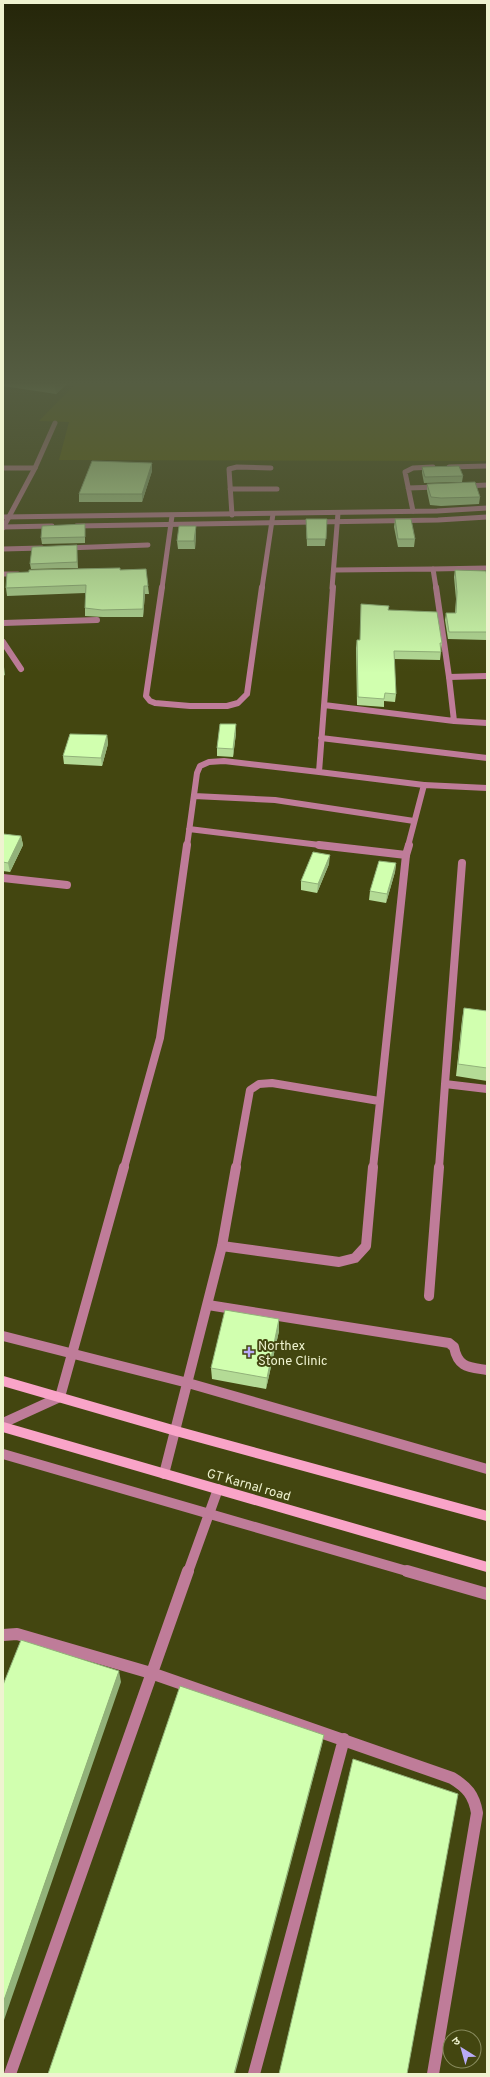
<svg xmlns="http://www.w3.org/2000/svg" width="490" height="2077" viewBox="0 0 490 2077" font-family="Overpass,'Noto Sans Devanagari',sans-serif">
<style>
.green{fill:#5a5d02}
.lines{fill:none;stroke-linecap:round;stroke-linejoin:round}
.service-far4{stroke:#bf7c99;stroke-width:5}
.service-far3{stroke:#bf7c99;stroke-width:6}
.service-far2{stroke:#bf7c99;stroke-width:8}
.service-far1{stroke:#bf7c99;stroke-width:10}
.service{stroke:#bf7c99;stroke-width:12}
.minor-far4{stroke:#bf7c99;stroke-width:5}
.minor-far3{stroke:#bf7c99;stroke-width:6}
.minor-far2{stroke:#bf7c99;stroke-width:8}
.minor-far1{stroke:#bf7c99;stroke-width:10}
.minor{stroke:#bf7c99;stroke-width:12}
.tertiary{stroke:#bf7c99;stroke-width:5}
.secondary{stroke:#f9a4c8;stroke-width:10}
.wall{fill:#b4db96}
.shaded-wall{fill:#92b27a}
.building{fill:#d1ffaf;stroke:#92b27a}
.poi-dot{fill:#b9abf7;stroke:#434610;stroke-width:1.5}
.labels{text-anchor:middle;stroke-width:4;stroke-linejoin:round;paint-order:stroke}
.near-poi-label{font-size:13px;fill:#eff3d0;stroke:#434610;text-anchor:start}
.near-street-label{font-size:13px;fill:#eff3d0;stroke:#434610}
</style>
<rect width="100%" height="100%" fill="#434610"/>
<path class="green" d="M77,382H487V461L59,460L69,422L39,421Z"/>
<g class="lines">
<path class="service-far4" d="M3,468H35L55,423
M433,569L487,568
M162,588L172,516
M262,588L273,514
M332,588L338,513"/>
<path class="service-far3" d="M162,587L146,696L150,701L155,703L190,706H227L238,703L247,694L262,587
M449,677L454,721
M324,705L454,721L487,723
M321,738L487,758
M319,772L424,785
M194,796L275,800L414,821
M189,829L328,846
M187,846L197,773L200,766L209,762L224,761L319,772L333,587"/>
<path class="service-far2" d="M319,845L406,855
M462,863L445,1084L487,1089
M124,1168L160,1038L187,845
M439,1168L445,1084"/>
<path class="service-far1" d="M429,1296L439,1167
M208,1305L449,1343L454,1347C458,1368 469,1367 487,1370
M60,1397L124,1167
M188,1572L218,1489"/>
<path class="service" d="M3,1635L17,1634L151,1673L452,1778C467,1787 474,1795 477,1813L433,2074
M10,2074L188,1571
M254,2074L344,1739"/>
<path class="minor-far4" d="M449,467L487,466
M465,486L487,485
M408,488L438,487
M230,489H277
M413,511L405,472L413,468L433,467
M232,515L229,469L237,467L271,468
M3,528L35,468
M66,548L148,545
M3,549L42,548
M335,570L433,569L436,588
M3,574H18"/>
<path class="minor-far3" d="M436,587L449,677L487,676
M3,623L97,620
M3,642L21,669
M408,846L424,785L487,788"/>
<path class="minor-far2" d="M3,878L67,885
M236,1168L250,1090L259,1084L272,1083L379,1101
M373,1168L406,855L409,845"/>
<path class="minor-far1" d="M222,1246L339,1262L355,1258L366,1246L373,1167
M3,1336L188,1383L487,1469
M3,1423L60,1397
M3,1454L410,1572
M164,1474L222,1246L236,1167"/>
<path class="minor" d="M407,1571L487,1594"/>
<path class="tertiary" d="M3,517L437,511L487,508
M76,526L438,520L487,517
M3,527L52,526"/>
<path class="secondary" d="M3,1381L176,1431L487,1516
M3,1427L487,1567"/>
</g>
<path class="wall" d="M3,382H69L56,394L3,386Z
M152,463V471L142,502H79V494Z
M422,467L463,476L462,482L424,483L422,473Z
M427,484L480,497L479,504L441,506L430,505L427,491Z
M306,519H327L325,546H307Z
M395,519L415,539L414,547H398L394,527Z
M196,526V534L195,549H178L177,541Z
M85,530V543L42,544L41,538Z
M77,551L78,568L31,569L30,564Z
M120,570L148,586L149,594H145L143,617H103L85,616V593L7,596L6,588Z
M455,570L487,577V640L448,639L445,620L446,613H455L456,599L454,577Z
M389,610L442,643L440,660L394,659L396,694L395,702L384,701V707L357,705L356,648L357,640H360Z
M236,733L233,757L217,756V748Z
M107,735L108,744L102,766L64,764L63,756Z
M3,834L21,836L23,845L10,872L3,871Z
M396,863L395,872L386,903L369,900L370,891Z
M329,864L317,893L301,890V881Z
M464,1008L487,1011V1081L456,1076L462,1020Z
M279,1319V1331L266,1389L212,1379L211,1368Z"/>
<path class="shaded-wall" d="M54,382H69L56,394Z
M152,463V471L142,502V494Z
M196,526V534L195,549L194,541Z
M144,586L145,594L143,617V609Z
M3,667H4L5,675L3,676Z
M236,724V733L233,757V749Z
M107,735L108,744L102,766L101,758Z
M21,836L23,845L10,872L8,863Z
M330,855L329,864L317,893L318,884Z
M396,863L395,872L386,903L387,894Z
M279,1319V1331L266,1389L267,1378Z
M119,1671L121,1682L3,2023V2003Z
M324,1735L322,1745L235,2074H234Z"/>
<path class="building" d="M92,461L152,463L142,494H79Z
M459,466L463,476L425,477L422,467Z
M475,482L480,497L441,498L431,497L427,484Z
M306,519H327L326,539H307Z
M395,519H411L415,539H398Z
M85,524V537L41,538L42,526Z
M179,526H196L194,541H177Z
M77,545V562L30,564L32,547Z
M120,568V570L146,569L148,586H144L143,609L102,610L85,608L86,585L6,588L7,573L29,572V570Z
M455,570L486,571L487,577V632H449L446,613H456L457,592Z
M361,604L389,606L388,610L437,612L442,643H440L441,652L394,651L396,694L385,693L384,699L358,697L357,640H360Z
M220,724H236L233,749L217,748Z
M70,734L107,735L101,758L63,756Z
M3,834L21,836L8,863L3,862Z
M313,852L330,855L318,884L301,881Z
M379,861L396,863L387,894L370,891Z
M464,1008L487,1011V1068L458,1064Z
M225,1310L279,1319L267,1378L211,1368Z
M21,1640L119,1671L3,2003V1685Z
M180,1686L324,1735L234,2074H48Z
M353,1759L458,1794L407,2074H279Z"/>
<linearGradient id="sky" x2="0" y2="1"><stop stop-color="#252609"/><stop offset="0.57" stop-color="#555d42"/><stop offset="1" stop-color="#555d42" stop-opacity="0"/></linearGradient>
<rect width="490" height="673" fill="url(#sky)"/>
<path class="poi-dot" d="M247 1346h4v4h4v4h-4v4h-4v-4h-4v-4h4z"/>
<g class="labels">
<g class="near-poi-label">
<text x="258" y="1350">Northex<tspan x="258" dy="15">Stone Clinic</tspan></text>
</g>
<g class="near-street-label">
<text transform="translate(249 1484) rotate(16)" y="5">GT Karnal road</text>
</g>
</g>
<rect width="490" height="2077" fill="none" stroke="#eff3d0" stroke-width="8"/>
<g transform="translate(462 2049) rotate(323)"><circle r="19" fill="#434610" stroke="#888b5d"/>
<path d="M0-3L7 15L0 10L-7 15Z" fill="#b9abf7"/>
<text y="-6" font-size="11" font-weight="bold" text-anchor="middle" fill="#eff3d0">उ</text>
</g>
</svg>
